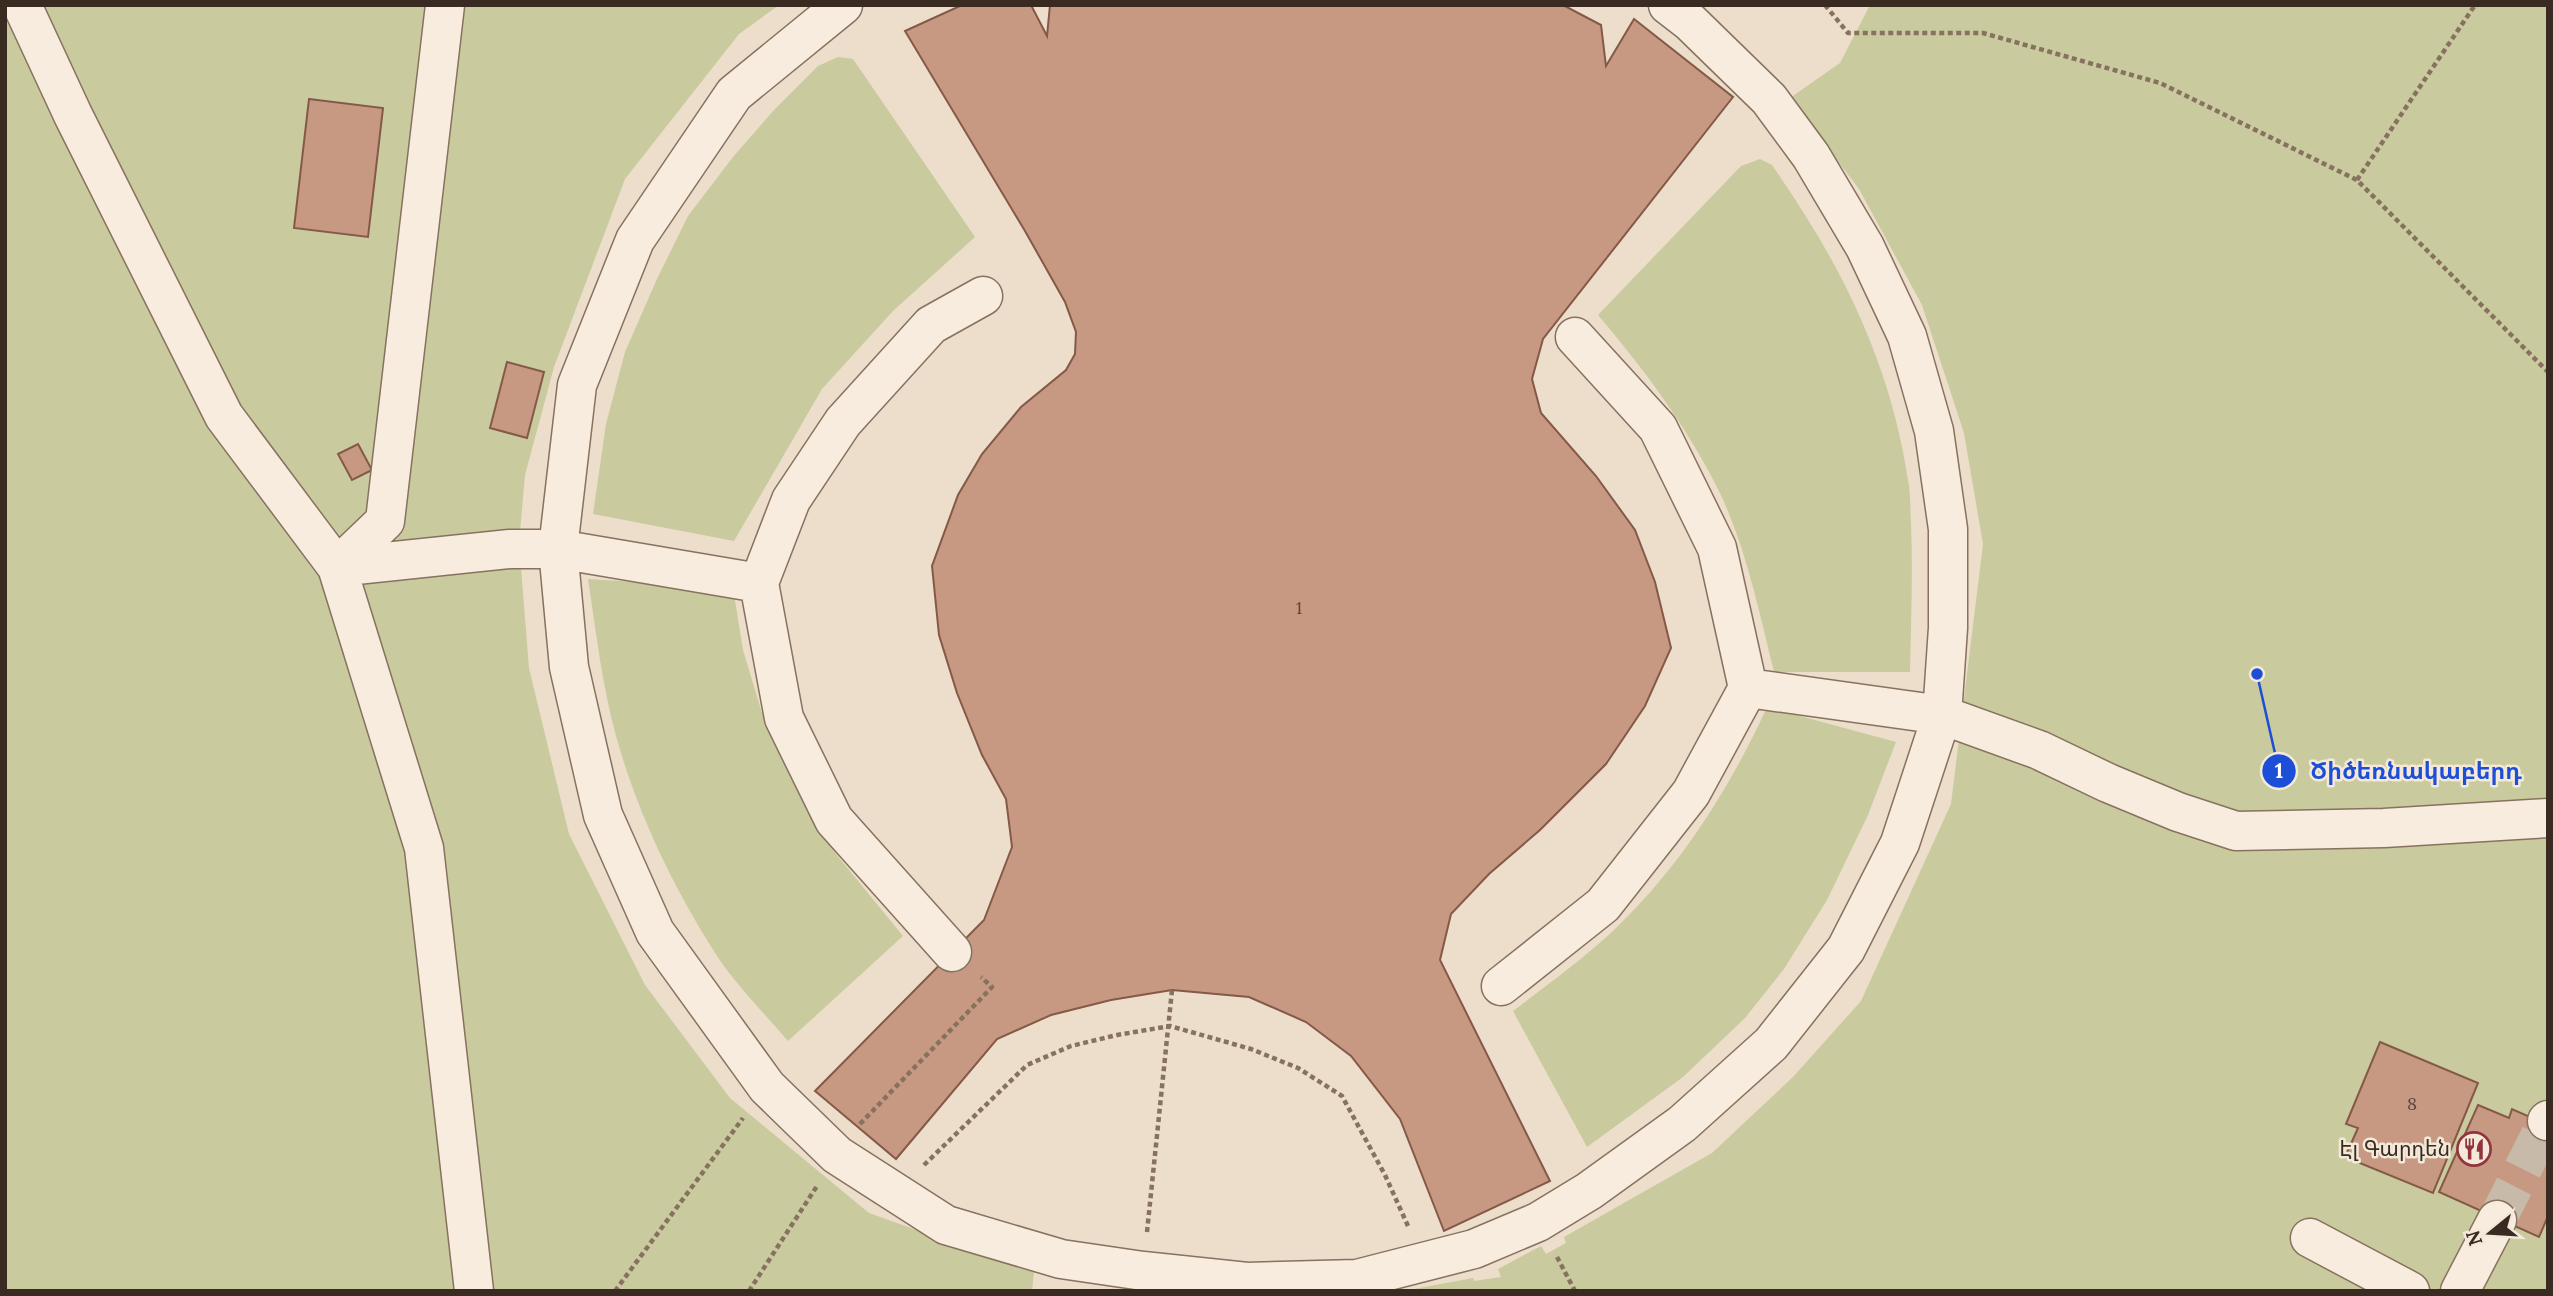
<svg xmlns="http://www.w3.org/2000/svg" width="2553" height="1296" viewBox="0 0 2553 1296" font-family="Lora,'Noto Sans Armenian',serif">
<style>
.green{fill:#c9ca9e}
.building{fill:#c79882;stroke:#855947;stroke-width:2}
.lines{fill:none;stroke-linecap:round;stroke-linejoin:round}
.minor-tunnel{stroke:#c8baa8;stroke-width:38;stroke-dasharray:38 19;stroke-linecap:butt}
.minor-casing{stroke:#87715f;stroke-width:41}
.path{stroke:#87715f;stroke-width:4.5;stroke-dasharray:5 3.5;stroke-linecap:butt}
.minor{stroke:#f7ecdd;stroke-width:38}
.labels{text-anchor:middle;stroke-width:5;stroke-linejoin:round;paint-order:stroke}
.number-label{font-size:18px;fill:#5c463a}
.poi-label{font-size:21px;fill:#392b22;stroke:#f4e9d9;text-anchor:end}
.leader{fill:none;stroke:#1d4ed8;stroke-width:2.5}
.callout-dot{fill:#1d4ed8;stroke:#f4e9d9;stroke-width:2.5}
.mark-label{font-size:21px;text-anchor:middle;font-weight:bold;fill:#fff}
.callout-label{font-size:23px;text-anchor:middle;font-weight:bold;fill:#1d4ed8;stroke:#f4e9d9;stroke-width:5;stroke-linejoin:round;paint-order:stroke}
</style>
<rect width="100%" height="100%" fill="#ecdeca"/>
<path class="green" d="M5,5H779L739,34L625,179L554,367L525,475L519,543L529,668L569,834L645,985L730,1098L869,1213L1034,1272L1032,1291H5Z
M1870,5H2548V1291H1403L1473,1278L1474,1281L1501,1277L1498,1269L1541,1246L1546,1254L1566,1243L1564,1237L1712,1153L1793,1077L1861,1001L1951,804L1983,544L1964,433L1922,305L1859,189L1790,98L1840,63Z
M838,57L853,59L975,237L893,311L822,389L734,541L593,514L606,424L625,352L657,279L688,216L733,157L775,109L818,66Z
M1760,159L1772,165C1840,262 1890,361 1908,480C1911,494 1910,509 1911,523C1913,573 1911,622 1910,672H1774C1759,611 1745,543 1717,487C1685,424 1643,368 1598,315L1741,166Z
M588,579L733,588L743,650L762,713L796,787L836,854L903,936L788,1041C765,1014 739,988 719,959C675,891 638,815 616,736C602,685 596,631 588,579Z
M1767,707L1896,742L1868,815L1827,900L1784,969L1745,1018L1683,1077L1587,1147L1513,1011C1547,985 1582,960 1613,931C1680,867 1729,790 1767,707Z"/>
<path class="building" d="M962,5H1031L1047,36L1050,5H1563L1601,25L1606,66L1634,19L1733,97L1543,339L1532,379L1541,413L1596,476L1635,530L1655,582L1671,648L1645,706L1606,764L1540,830L1489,874L1451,914L1440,960L1550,1181L1444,1231L1400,1119L1351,1056L1306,1022L1249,997L1172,990L1111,1000L1051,1015L997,1039L896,1159L815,1091L984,920L1012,847L1006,799L982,755L957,693L939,635L932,566L958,495L982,454L1021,407L1066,370L1075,354L1076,332L1065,302L1025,231L905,31Z
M309,99L383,108L368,237L294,228Z
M507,362L544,372L527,438L490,428Z
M358,444L372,470L352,480L338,454Z
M2380,1042L2478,1083L2433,1193L2345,1157L2358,1128L2346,1124Z
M2478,1105L2509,1118L2512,1109L2548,1125V1216L2539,1237L2439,1192Z"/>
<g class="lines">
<path class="minor-tunnel" d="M2497,1220L2547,1121"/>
<g class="minor-casing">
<path id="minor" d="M22,5L73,115L224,416L337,567L424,848L474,1291
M843,5L734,94L635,240L577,385L558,549L569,667L603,815L655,932L767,1087L837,1155L946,1225L1061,1259L1143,1271L1247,1282L1357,1279L1474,1249L1538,1222L1589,1191L1682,1124L1771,1044L1846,949L1900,843L1942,715L1948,628V529L1934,431L1907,336L1865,247L1811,156L1769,99L1690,22L1668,5
M337,567L385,521L445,5
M337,567L510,549H558L759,583
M1748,688L1942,715L2039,750L2108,783L2178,812L2236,831L2384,828L2548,818
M952,952L834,820L784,718L759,583L791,500L843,422L931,325L983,296
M1501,986L1603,905L1691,793L1748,688L1717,548L1658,428L1575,337
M2547,1121L2548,1120
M2310,1238L2410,1291
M2460,1291L2497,1220"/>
</g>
<path class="path" d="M1825,5L1848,33H1983L2160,83L2357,180L2548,372
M2357,180L2475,5
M860,1124L992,987L981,977
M924,1165L1027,1065L1071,1046L1117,1035L1170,1026L1251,1049L1298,1068L1342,1096L1385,1175L1408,1226
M1147,1232L1172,990
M1557,1257L1575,1291
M615,1291L743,1118
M749,1291L817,1186"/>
<use href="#minor" class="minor"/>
</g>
<defs>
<g id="restaurant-ring" transform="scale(1.75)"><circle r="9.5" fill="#f4e9d9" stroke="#92333d" stroke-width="1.5"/><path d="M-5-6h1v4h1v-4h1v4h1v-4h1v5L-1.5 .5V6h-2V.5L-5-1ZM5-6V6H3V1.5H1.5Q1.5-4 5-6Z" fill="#92333d"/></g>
</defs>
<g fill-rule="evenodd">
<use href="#restaurant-ring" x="2474" y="1149"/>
</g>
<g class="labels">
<g class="number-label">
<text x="1299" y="614">1</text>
<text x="2412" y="1110">8</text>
</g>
<g class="poi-label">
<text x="2450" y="1156">Էլ Գարդեն</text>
</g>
</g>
<path class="leader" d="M2257 674L2279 771"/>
<g class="callout-dot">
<circle cx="2257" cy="674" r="7"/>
<circle cx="2279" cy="771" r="18"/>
</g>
<g class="mark-label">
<text x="2279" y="778">1</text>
</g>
<g class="callout-label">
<text x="2416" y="779">Ծիծեռնակաբերդ</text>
</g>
<rect width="2553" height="1296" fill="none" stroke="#392b22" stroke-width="14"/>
<g transform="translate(2490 1233) rotate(252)" stroke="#f4e9d9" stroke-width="5" paint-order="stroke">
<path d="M0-5L12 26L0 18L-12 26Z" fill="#392b22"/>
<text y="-10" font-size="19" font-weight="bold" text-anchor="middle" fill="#392b22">N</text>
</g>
</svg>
